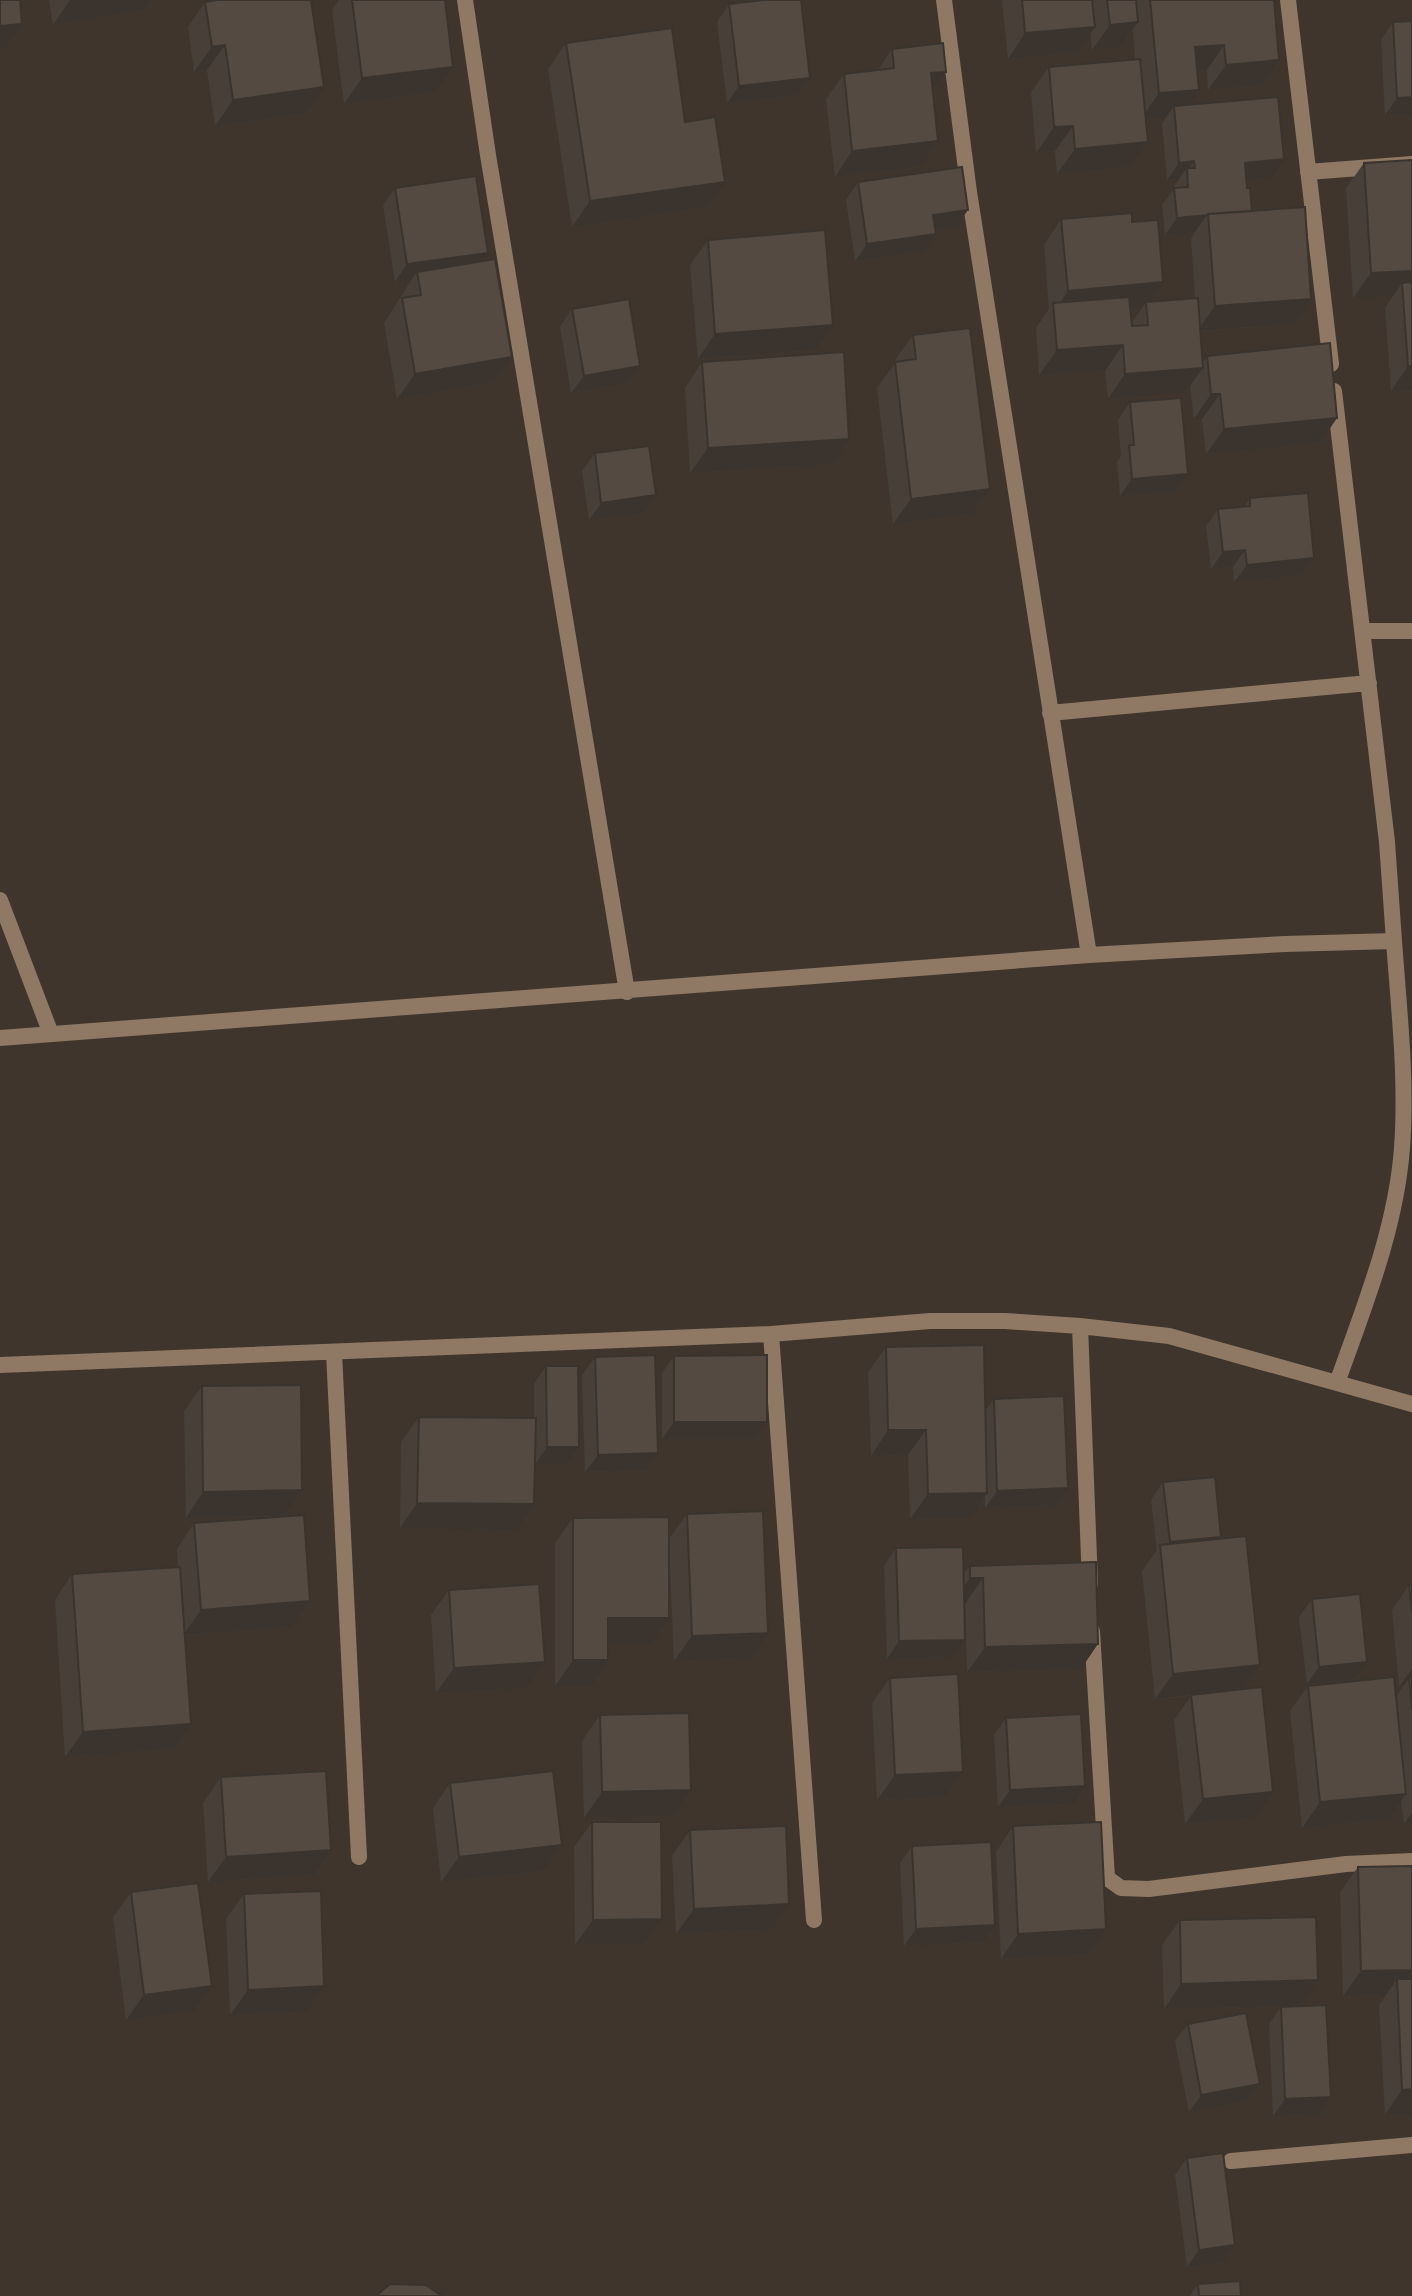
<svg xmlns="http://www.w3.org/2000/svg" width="1412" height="2296" viewBox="0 0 1412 2296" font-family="'Nunito Sans',sans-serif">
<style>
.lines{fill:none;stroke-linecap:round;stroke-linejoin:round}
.minor{stroke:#8f7965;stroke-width:16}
.wall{fill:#484038;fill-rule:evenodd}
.shaded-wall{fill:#3b342e}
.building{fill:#544a41;stroke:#3b342e;stroke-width:2}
</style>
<rect width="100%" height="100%" fill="#3f352c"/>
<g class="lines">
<path class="minor" d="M465,0L488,155L627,992
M944,0L969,192L1089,955
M1288,0L1331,364
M1308,172L1412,164
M1363,631H1412
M1050,713L1369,683
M0,900L51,1034
M0,1038L1089,955L1285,944L1394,941L1387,842L1334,391
M1080,1326L1090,1584
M771,1334L814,1920
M334,1353L359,1857
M0,1365L771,1334L930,1321H1005L1080,1326L1169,1336L1412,1404
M1337,1383C1364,1307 1396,1229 1402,1148C1407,1079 1399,1010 1394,941
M1092,1631L1107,1878L1121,1888L1149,1889L1346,1864L1412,1861
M1231,2161L1412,2145"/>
</g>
<path class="wall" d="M49,0H151L144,10L53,25Z
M339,0H445L435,92L344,104L332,10Z
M1002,0H1274L1279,60L1262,85L1208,90L1207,70L1197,71L1189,104L1272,177L1246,179L1252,211L1311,299L1294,324L1200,331L1203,362L1207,356L1320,443L1206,454L1202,419H1194L1190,386L1185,393L1108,399L1105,371L1039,375L1036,328L1049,309L1044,245L1061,219L1132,222L1163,282L1149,302L1195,298L1191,239L1195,232L1165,235L1162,205L1175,188L1174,186L1179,179L1167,180L1162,123L1167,116L1145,118L1148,142L1130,167L1057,174L1055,151L1036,153L1031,92L1049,67L1135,59L1133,30L1120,48L1092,50L1090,33L1077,52L1008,59ZM1142,308L1131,324L1130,309Z
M205,2L306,113L215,126L207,70L194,72L188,27Z
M729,4L810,78L798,95L727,103L717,22Z
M1393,22L1412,114L1385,115L1381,40Z
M566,43L685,122L707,207L572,227L548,69Z
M892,49L946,72L933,91L938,141L921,166L835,177L826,99L844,74L878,70Z
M1412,160V390L1391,391L1385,308L1393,296L1353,298L1346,188L1364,163Z
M858,182L956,227L935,230L936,234L924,251L855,261L846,200Z
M395,188L482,261L512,357L494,382L397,399L384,323L412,279L395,282L383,205Z
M708,240L815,350L698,359L690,265Z
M572,309L640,366L628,383L571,393L560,326Z
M913,335L990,489L972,514L893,524L877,388L896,362L895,360Z
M702,362L832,464L690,473L685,388Z
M1130,402L1188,474L1176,492L1120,496L1117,462L1121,456L1118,420Z
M595,453L656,495L644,513L589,520L582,471Z
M1250,498L1314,558L1302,575L1234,582L1233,567L1211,569L1206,526L1218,509L1244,507Z
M886,1347L985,1411L994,1399L1056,1505L985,1508V1496L970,1518L910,1519L908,1455L871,1456L868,1372Z
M674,1356L755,1439H662V1373Z
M595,1357L646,1470L585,1472L582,1375Z
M546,1366L579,1447L567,1464H535L516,1530L400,1528L401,1442L419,1417L534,1418V1384Z
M202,1386L302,1490L285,1516L186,1518L184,1411Z
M1163,1482L1221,1537L1220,1539L1243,1689L1255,1817L1185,1824L1174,1720L1191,1696L1155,1699L1142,1571L1157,1550L1151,1500Z
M687,1514L750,1659L674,1661L669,1542L651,1643H608L591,1686H555V1543L573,1518L669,1539Z
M194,1523L310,1601L292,1627L185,1635L174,1749L65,1757L55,1600L72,1574L178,1567L177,1549Z
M896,1548L963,1574L970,1566L1081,1669L967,1672L965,1604H964L965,1640L953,1657L887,1659L884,1566Z
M1412,1584V1824H1404L1401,1801L1389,1819L1302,1828L1290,1711L1308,1686L1396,1696L1403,1687H1399L1392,1610L1409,1585Z
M449,1590L545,1662L527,1688L436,1693L431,1615Z
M1312,1599L1355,1679L1307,1684L1299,1617Z
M890,1678L963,1772L945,1797L877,1800L872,1703Z
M600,1715L691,1790L673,1816L584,1818L582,1741Z
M1006,1718L1073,1804L998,1807L994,1735Z
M221,1777L331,1850L314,1875L208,1882L203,1803Z
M450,1783L562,1845L544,1871L441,1882L433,1808Z
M592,1822L662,1919L644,1944L575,1945L574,1847Z
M1013,1826L1088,1954L1001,1959L996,1852Z
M690,1830L772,1929L676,1934L672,1856Z
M912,1846L983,1942L904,1946L900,1863Z
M1412,1866V2114L1385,2115L1379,2005L1386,1995L1343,1996L1340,1892L1358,1867Z
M131,1892L212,1986L194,2011L126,2020L113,1917Z
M244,1894L324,1986L307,2012L230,2015L226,1919Z
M1180,1920L1318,1980L1300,2006L1164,2009L1162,1945Z
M1281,2007L1331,2097L1319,2115L1273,2116L1269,2024Z
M1188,2024L1260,2084L1247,2101L1189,2112L1175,2041Z
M1187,2158L1235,2245L1223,2262L1187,2267L1175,2175Z
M1198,2284L1241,2296H1190Z"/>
<path class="shaded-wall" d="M70,0H151L144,10L53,25Z
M1138,22L1120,48L1092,50L1110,25Z
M22,24L4,49H0V26Z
M1095,27L1077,52L1008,59L1025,33Z
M225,45L207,70L194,72L212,47Z
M1224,45L1207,70L1178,73L1195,47Z
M1279,60L1262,85L1208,90L1226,65Z
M453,67L435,92L344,104L362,78Z
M946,72L928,97L931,73Z
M810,78L798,95L727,103L739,86Z
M324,87L306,113L215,126L233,100Z
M1199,90L1182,115L1174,106L1167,116L1141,119L1159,93Z
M1412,97V114L1385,115L1397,98Z
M1073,126L1055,151L1036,153L1054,127Z
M938,141L921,166L835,177L852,151Z
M1148,142L1130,167L1057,174L1075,149Z
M1284,159L1272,177L1233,181L1245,163Z
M1194,161L1187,172V168L1179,179L1167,180L1179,163Z
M725,182L707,207L572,227L590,201Z
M968,210L956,227L920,232L933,215Z
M1207,215L1195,232L1165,235L1177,218Z
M936,234L924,251L855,261L867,244Z
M488,253L476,270L417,272L412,279L395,282L407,264Z
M1412,271V295L1402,283L1393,296L1353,298L1371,273Z
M1163,282L1147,306L1146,302L1142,308L1054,316V311L1068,291Z
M1311,299L1294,324L1197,331L1215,306Z
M833,325L815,350L698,359L715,334Z
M1123,345L1105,371L1039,375L1057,350Z
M512,357L494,382L397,399L415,374Z
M640,366L628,383L571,393L584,376Z
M1408,366H1412V390L1391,391Z
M1203,368L1185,393L1108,399L1125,374Z
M1211,394H1220L1202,419H1194Z
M1337,418L1320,443L1206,454L1224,429Z
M849,439L832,464L690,473L708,448Z
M1188,474L1176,492L1120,496L1132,479Z
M990,489L972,514L893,524L911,499Z
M656,495L644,513L589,520L601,503Z
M1245,550L1233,567L1211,569L1223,552Z
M1314,558L1302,575L1234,582L1247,565Z
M674,1422H767L755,1439H662Z
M888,1430H926L908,1455L871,1456Z
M547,1447H579L567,1464H535Z
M658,1453L646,1470L585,1472L598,1455Z
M1068,1488L1056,1505L985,1508L997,1491Z
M302,1490L285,1516L186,1518L203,1492Z
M987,1493L970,1518L910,1519L928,1494Z
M417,1503L534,1504L516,1530L400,1528Z
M1221,1537L1209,1554L1161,1555L1170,1542Z
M970,1578H983L965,1604H952Z
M310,1601L292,1627L183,1635L201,1610Z
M608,1618H669L651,1643H591Z
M768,1633L750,1659L674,1661L692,1636Z
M965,1640L953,1657L887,1659L899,1641Z
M1098,1644L1081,1669L967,1672L985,1647Z
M573,1660H608L591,1686H555Z
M545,1662L527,1688L436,1693L454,1668Z
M1367,1662L1355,1679L1307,1684L1319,1667Z
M1260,1665L1242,1690L1155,1699L1173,1674Z
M1412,1669V1686L1409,1678L1403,1687H1399Z
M191,1724L174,1749L65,1757L83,1732Z
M963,1772L945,1797L877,1800L895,1775Z
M1085,1786L1073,1804L998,1807L1010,1790Z
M691,1790L673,1816L584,1818L602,1792Z
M1273,1792L1255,1817L1185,1824L1203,1799Z
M1406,1794L1389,1819L1302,1828L1320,1802Z
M1412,1813V1824H1404Z
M562,1845L544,1871L441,1882L459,1857Z
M331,1850L314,1875L208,1882L226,1857Z
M789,1904L772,1929L676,1934L694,1909Z
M662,1919L644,1944L575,1945L593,1920Z
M995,1925L983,1942L904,1946L916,1929Z
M1106,1929L1088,1954L1001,1959L1018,1934Z
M1412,1970V1994L1397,1979L1386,1995L1343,1996L1361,1971Z
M1318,1980L1300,2006L1164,2009L1181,1984Z
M212,1986L194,2011L126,2020L144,1995Z
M324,1986L307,2012L230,2015L248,1990Z
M1260,2084L1247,2101L1189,2112L1201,2095Z
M1412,2089V2114L1385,2115L1402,2090Z
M1331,2097L1319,2115L1273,2116L1285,2099Z
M1235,2245L1223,2262L1187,2267L1199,2250Z"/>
<path class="building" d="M0,0H20L22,24L0,26Z
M218,0H311L324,87L233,100L225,45L212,47L205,2Z
M352,0H445L453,67L362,78Z
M764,0H801L810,78L739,86L729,4Z
M1022,0H1092L1095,27L1025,33Z
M1107,0H1136L1138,22L1110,25Z
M1150,0H1274L1279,60L1226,65L1224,45L1195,47L1199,90L1159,93Z
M1412,21V97L1397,98L1393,22Z
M672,28L685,122L715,117L725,182L590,201L566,43Z
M943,43L946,72L931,73L938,141L852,151L844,74L894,68L892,49Z
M1140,59L1148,142L1075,149L1073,126L1054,127L1049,67Z
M1278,97L1284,159L1245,163L1247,188H1250L1252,211L1208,214V215L1177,218L1174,188L1188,187L1187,168H1195L1194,161L1179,163L1174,106Z
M1412,160V271L1371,273L1364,163Z
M962,167L968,210L933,215L936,234L867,244L858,182Z
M476,176L488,253L407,264L395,188Z
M1305,207L1311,299L1215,306L1208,214Z
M1132,213V222L1158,220L1163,282L1068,291L1061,219Z
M825,230L833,325L715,334L708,240Z
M495,259L512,357L415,374L402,298L421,295L417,272Z
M1412,282V366H1408L1402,283Z
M1129,297L1132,326L1148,325L1146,302L1198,298L1203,368L1125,374L1123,345L1057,350L1053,303Z
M629,299L640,366L584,376L572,309Z
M970,328L990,489L911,499L895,362L916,359L913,335Z
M1330,343L1337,418L1224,429L1220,394H1211L1207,356Z
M844,352L849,439L708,448L702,362Z
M1181,398L1188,474L1132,479L1129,445H1134L1130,402Z
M649,446L656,495L601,503L595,453Z
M1308,493L1314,558L1247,565L1245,550L1223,552L1218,509L1250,506V498Z
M984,1345L987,1493L928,1494L926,1430H888L886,1347Z
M655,1355L658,1453L598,1455L595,1357Z
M767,1355V1422H674V1356Z
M546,1366H578L579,1447H547Z
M301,1385L302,1490L203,1492L202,1386Z
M1064,1396L1068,1488L997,1491L994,1399Z
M419,1417L536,1418L534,1504L417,1503Z
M1215,1477L1221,1537L1170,1542L1163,1482Z
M763,1511L768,1633L692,1636L687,1514Z
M304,1515L310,1601L201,1610L194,1523Z
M669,1517V1618H608V1660H573V1518Z
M1246,1536L1260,1665L1173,1674L1160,1545Z
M963,1547L965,1640L899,1641L896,1548Z
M1096,1562L1098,1644L985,1647L983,1578H970V1566Z
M180,1567L191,1724L83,1732L72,1574Z
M539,1584L545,1662L454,1668L449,1590Z
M1412,1584V1612L1409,1585Z
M1360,1594L1367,1662L1319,1667L1312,1599Z
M958,1674L963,1772L895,1775L890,1678Z
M1394,1677L1406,1794L1320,1802L1308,1686Z
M1409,1678H1412V1709Z
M1262,1687L1273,1792L1203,1799L1191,1695Z
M689,1713L691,1790L602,1792L600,1715Z
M1081,1714L1085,1786L1010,1790L1006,1718Z
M326,1771L331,1850L226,1857L221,1777Z
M553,1771L562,1845L459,1857L450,1783Z
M592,1822H661L662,1919L593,1920Z
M1101,1822L1106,1929L1018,1934L1013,1826Z
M786,1826L789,1904L694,1909L690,1830Z
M991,1842L995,1925L916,1929L912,1846Z
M1412,1866V1970L1361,1971L1358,1867Z
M198,1883L212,1986L144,1995L131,1892Z
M321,1891L324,1986L248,1990L244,1894Z
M1316,1917L1318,1980L1181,1984L1180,1920Z
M1397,1979H1412V2089L1402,2090Z
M1326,2005L1331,2097L1285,2099L1281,2007Z
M1246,2013L1260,2084L1201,2095L1188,2024Z
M1223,2153L1235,2245L1199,2250L1187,2158Z
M1240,2281L1241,2296H1199L1198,2284Z
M390,2284L426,2285L442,2296H376Z"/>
</svg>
